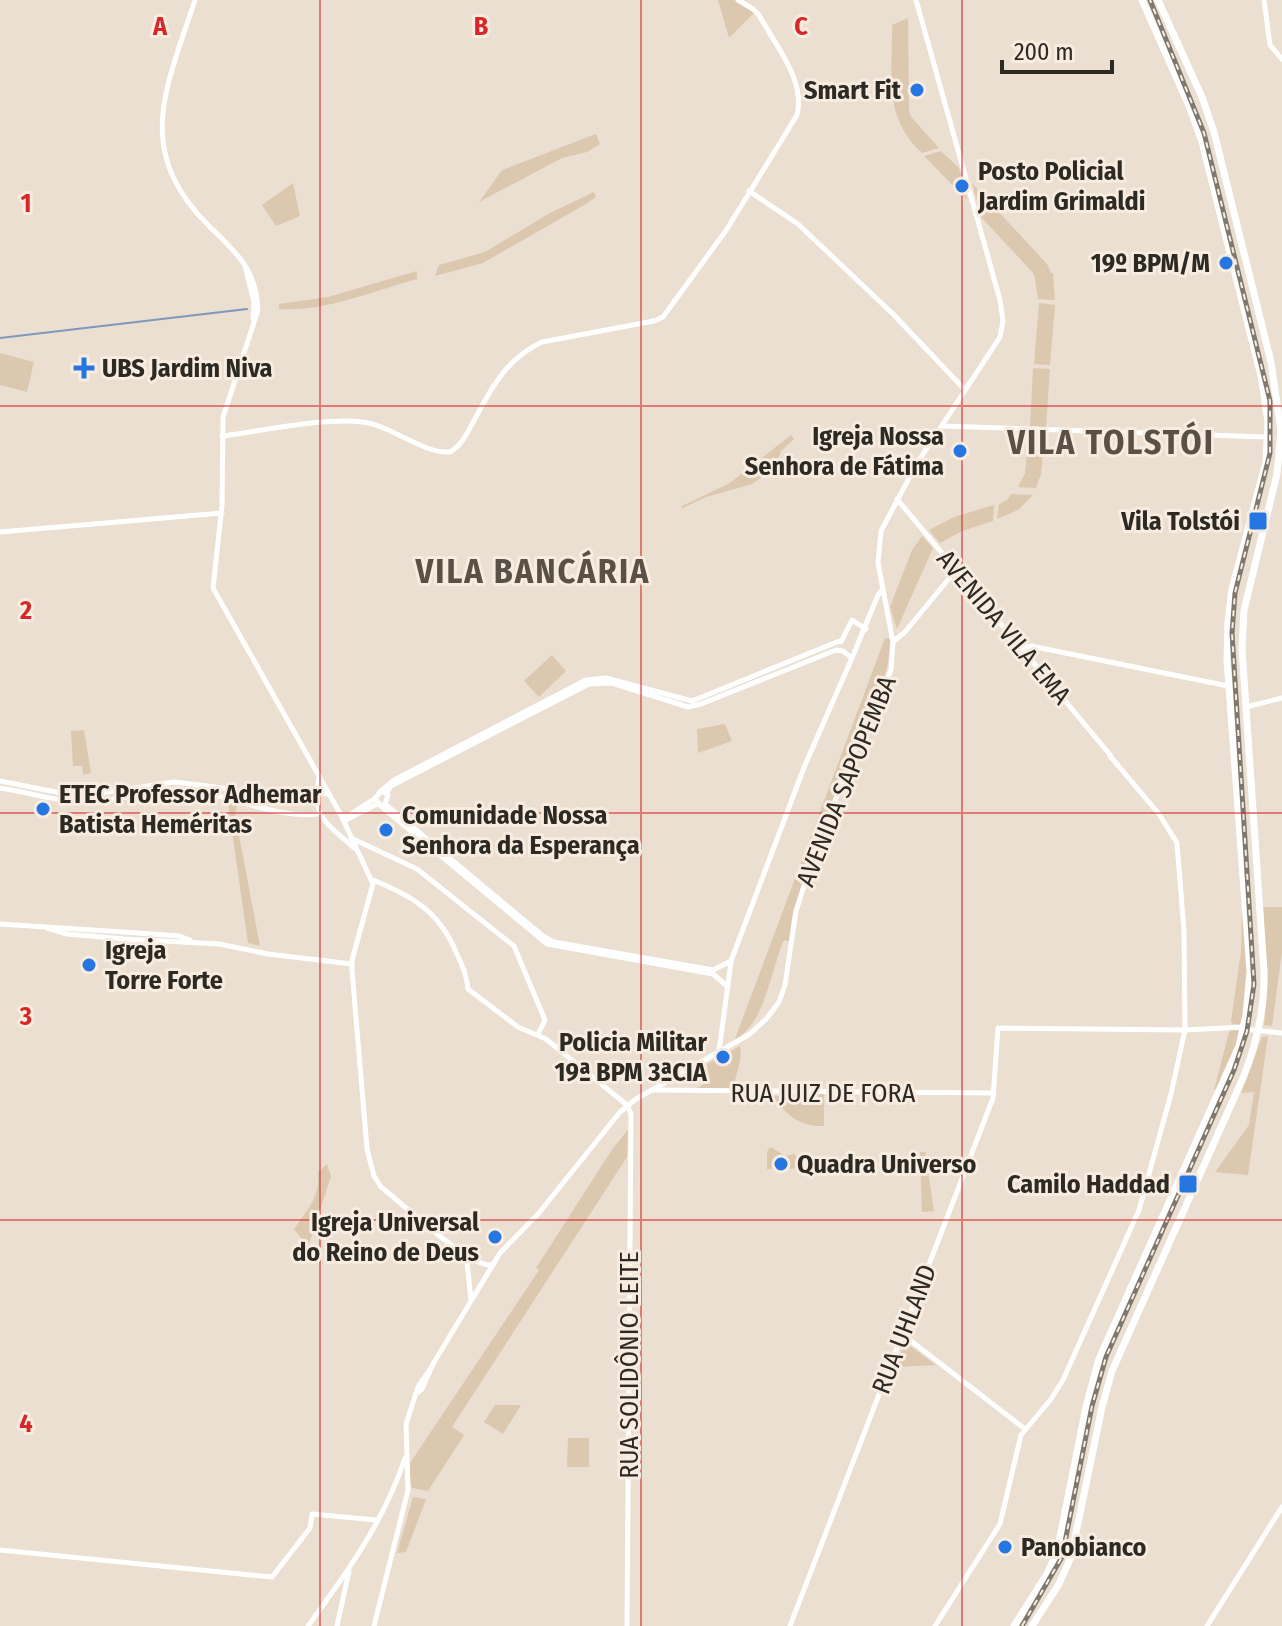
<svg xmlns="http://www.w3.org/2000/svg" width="1282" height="1626" viewBox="0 0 1282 1626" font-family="'Fira Sans Condensed',sans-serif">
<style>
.green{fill:#dcc8ae}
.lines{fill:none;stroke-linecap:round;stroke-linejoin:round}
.stream{stroke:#7e97bc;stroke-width:2}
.tertiary{stroke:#fff;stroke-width:5}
.secondary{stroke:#fff;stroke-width:5}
.primary{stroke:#fff;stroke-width:7}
.rail-casing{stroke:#7f786e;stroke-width:5}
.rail{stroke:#f7ecdf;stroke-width:2;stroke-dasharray:6;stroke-linecap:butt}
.grid{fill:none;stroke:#d62828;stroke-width:2;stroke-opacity:0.55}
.poi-dot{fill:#2676e1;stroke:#f7ecdf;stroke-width:3}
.labels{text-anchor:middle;stroke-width:6;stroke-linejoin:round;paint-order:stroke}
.poi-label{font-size:26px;font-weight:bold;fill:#2d2923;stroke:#f7ecdf;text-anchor:end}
.street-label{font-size:26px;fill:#2d2923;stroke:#f7ecdf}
.district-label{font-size:34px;font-weight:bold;letter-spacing:2px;fill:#5a5146;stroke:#f7ecdf}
.grid-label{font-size:26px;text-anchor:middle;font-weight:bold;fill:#d62828;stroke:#f7ecdf;stroke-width:6;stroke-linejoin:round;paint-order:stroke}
</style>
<rect width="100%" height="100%" fill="#eadfd1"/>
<path class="green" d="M718,0H736L756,11L729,38Z
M908,18L909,111L912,118L939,148L922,153C882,116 893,75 892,25Z
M596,134L600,144L587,152L562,158L479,202L502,170Z
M941,151L959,168L967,200L924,156Z
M293,183L300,216L276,226L262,205Z
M972,183L1047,264L1051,273H1053L1055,300L1038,299L1034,274L982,218Z
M594,192L596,197L586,204L483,263L435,276L439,265L485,252L550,213Z
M417,271V279C373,291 325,312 279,309V304L328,297Z
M1039,303L1055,305L1050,365L1034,364Z
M0,353L34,362L27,392L0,385Z
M1033,368L1050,369L1046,427L1030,426Z
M1029,431L1045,432L1041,474L1036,488L1018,487L1025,473Z
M791,435L794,439L781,451L774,469L752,484L706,497L681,509L682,506L730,483Z
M1011,494L1033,495L1018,510L997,519L999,504L1007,500Z
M994,505L993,521L962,531L940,543L929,530L954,517Z
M922,536L933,548L897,629L890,607L912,550Z
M885,638L890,639C890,680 872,706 857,743C835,800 814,859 792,916L789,941L784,940C771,969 765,1025 735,1039Z
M552,655L566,671L539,697L524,681Z
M725,724L732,741L698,753L697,729Z
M84,730L91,773L83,775L82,766H73L71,731Z
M228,803L237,806L235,814L260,946L248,943Z
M1263,907H1282V952L1272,1026L1264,1025L1267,992Z
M1242,910L1248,969L1242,1025L1233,1024L1231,1021L1241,952Z
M1231,1030L1242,1031L1220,1090H1214L1229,1032Z
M1268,1036L1248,1175L1215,1172L1249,1125L1254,1092L1241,1093L1262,1037Z
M740,1046C743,1062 734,1075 734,1091L697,1088L709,1081L707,1064Z
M824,1094V1126C800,1127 786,1115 773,1096Z
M628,1130L627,1157L452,1427L464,1435L428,1491L412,1488L408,1466L539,1270L536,1268L613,1148Z
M770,1147L786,1156L794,1154L800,1160L823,1159L824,1168L767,1169V1152Z
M920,1152H925L934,1211L922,1212Z
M327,1164L331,1176L308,1247L294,1229C307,1211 321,1195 318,1172Z
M905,1342L936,1365L895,1367Z
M495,1405H521L503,1434L484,1422Z
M568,1438H589V1467H567Z
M413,1497L426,1499L406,1552L397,1553Z"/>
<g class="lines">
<path class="stream" d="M0,338L247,309"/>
<path class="tertiary" d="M749,191L798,224L894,315L965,390
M942,426L1267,437
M222,436C262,431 325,417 363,422C392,426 423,454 450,452C463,445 469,429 476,417C492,386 509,357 542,342L654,321L663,317L727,229L797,115C806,80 775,45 759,15L753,9L738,0
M0,532L222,513
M893,642L905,632L956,570
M351,838L417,869L514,946L545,1020L538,1034
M371,879C412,896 439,911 456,952C462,964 467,976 468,989L518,1027L546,1039L627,1105
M0,924L138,933L179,936L190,940
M47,928L67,934L125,939L219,944L268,954L352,964
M731,961L805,765L852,658
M1243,1029L1282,1033
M652,1090L994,1093
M902,1334L1025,1429
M0,1550L272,1577L310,1528L312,1514L376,1520
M790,1626L993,1098L998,1028L1185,1030L1244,1027"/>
<path class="secondary" d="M195,0C166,89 132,151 211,228C238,254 256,270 258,310L223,417L222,506L213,588L341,815L373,884L352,960V970L367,1149L374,1176L381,1187C402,1203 469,1267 491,1265
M1264,0L1270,45L1282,59
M245,266L254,302L253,319
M897,499L1111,756
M841,642L852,620L866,629
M1021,648L1031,646L1228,686
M1246,707L1282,698
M319,778C310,817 328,824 354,848
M0,781L71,795L95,794L174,782L223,788L268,802L311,789L327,794
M0,788C29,792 60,803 90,802C126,800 157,787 193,791C235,796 276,819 318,814
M379,793L394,780L586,680L606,678L692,701L842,640
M387,793L391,786L589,684L612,683L688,707L701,704L836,650L843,651L852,658L878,595L882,590
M385,804L388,795L382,791L375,798L381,806L385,804L543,936L554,942L713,970L731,961
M382,807L547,944L713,974L728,987
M341,815H349L374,799
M344,821L377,804
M719,1051L731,962
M464,1255L467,1262L471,1300
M417,1393L422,1389L433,1364L500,1253L538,1214L620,1112L636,1099L750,1034L767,1018L779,1002L785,985L796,911L811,864L852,756L891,670L893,642L878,563L881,531L916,465L1000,337L1003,321L1000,300L916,0
M308,1626C346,1574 385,1520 405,1458
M337,1626L349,1571
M374,1626L408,1490L406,1424L418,1387L433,1365
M627,1626L631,1114L627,1105
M935,1626L1000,1524L1021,1435L1051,1399L1063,1380L1139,1210L1171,1094L1185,1030L1184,931L1177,843L1159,814L1110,756
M1207,1626L1282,1507"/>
<path class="primary" d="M1014,1626L1047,1574L1057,1552L1086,1407L1099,1359L1239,1046L1246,1015L1250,971L1227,660L1228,622L1232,589L1266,462L1268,422L1261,376L1202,142L1190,108L1142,0
M1032,1626L1059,1584L1071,1557L1102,1407L1112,1371L1243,1078C1257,1043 1265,1009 1264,971L1242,649L1244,610L1277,474L1281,431L1271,362L1214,132L1202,97L1158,0"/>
<g class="rail-casing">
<path id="rail" d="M1022,1626L1062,1557L1092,1406L1106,1357L1234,1070L1247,1031L1254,984L1232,633L1235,593L1270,453V401L1204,133L1150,0"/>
</g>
<use href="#rail" class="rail"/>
</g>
<path class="grid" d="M320,0V1626M641,0V1626M962,0V1626M0,406H1282M0,813H1282M0,1220H1282"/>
<g class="poi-dot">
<circle cx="917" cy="90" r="8"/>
<circle cx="962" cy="186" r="8"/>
<circle cx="1226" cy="263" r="8"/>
<path d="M80 356h8v8h8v8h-8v8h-8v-8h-8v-8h8z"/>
<circle cx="960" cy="451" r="8"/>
<rect x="1248" y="511" width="20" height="20" rx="4"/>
<circle cx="43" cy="809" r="8"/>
<circle cx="386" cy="830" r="8"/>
<circle cx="89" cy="965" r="8"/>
<circle cx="723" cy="1057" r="8"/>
<circle cx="781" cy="1164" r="8"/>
<rect x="1178" y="1174" width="20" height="20" rx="4"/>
<circle cx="495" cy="1237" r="8"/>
<circle cx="1005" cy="1547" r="8"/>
</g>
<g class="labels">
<g class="poi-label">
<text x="901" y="99">Smart Fit</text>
<text x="978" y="180" text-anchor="start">Posto Policial<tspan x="978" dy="30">Jardim Grimaldi</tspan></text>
<text x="1210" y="272">19º BPM/M</text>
<text x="102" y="377" text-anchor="start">UBS Jardim Niva</text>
<text x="944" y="445">Igreja Nossa<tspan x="944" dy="30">Senhora de Fátima</tspan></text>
<text x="1240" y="530">Vila Tolstói</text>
<text x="59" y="803" text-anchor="start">ETEC Professor Adhemar<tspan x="59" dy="30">Batista Heméritas</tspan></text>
<text x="402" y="824" text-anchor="start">Comunidade Nossa<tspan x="402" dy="30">Senhora da Esperança</tspan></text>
<text x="105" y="959" text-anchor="start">Igreja<tspan x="105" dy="30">Torre Forte</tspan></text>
<text x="707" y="1051">Policia Militar<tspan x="707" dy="30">19ª BPM 3ªCIA</tspan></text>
<text x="797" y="1173" text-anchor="start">Quadra Universo</text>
<text x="1170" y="1193">Camilo Haddad</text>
<text x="479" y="1231">Igreja Universal<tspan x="479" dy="30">do Reino de Deus</tspan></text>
<text x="1021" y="1556" text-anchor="start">Panobianco</text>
</g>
<g class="street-label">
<text transform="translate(1004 627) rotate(50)" y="9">AVENIDA VILA EMA</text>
<text transform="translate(846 781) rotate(-68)" y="9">AVENIDA SAPOPEMBA</text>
<text x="823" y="1102">RUA JUIZ DE FORA</text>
<text transform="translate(904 1329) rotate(-69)" y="9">RUA UHLAND</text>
<text transform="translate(629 1365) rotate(-90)" y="9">RUA SOLIDÔNIO LEITE</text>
</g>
<g class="district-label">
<text x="1111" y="454">VILA TOLSTÓI</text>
<text x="533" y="583">VILA BANCÁRIA</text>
</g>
</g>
<g class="grid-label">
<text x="160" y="35">A</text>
<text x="481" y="35">B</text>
<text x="801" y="35">C</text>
<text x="26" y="212">1</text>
<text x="26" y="619">2</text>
<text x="26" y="1025">3</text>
<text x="26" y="1432">4</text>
</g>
<path d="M1002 60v12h110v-12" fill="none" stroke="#2d2923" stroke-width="4"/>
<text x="1014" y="60" font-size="24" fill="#2d2923" stroke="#f7ecdf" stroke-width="6" paint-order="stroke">200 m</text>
</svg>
